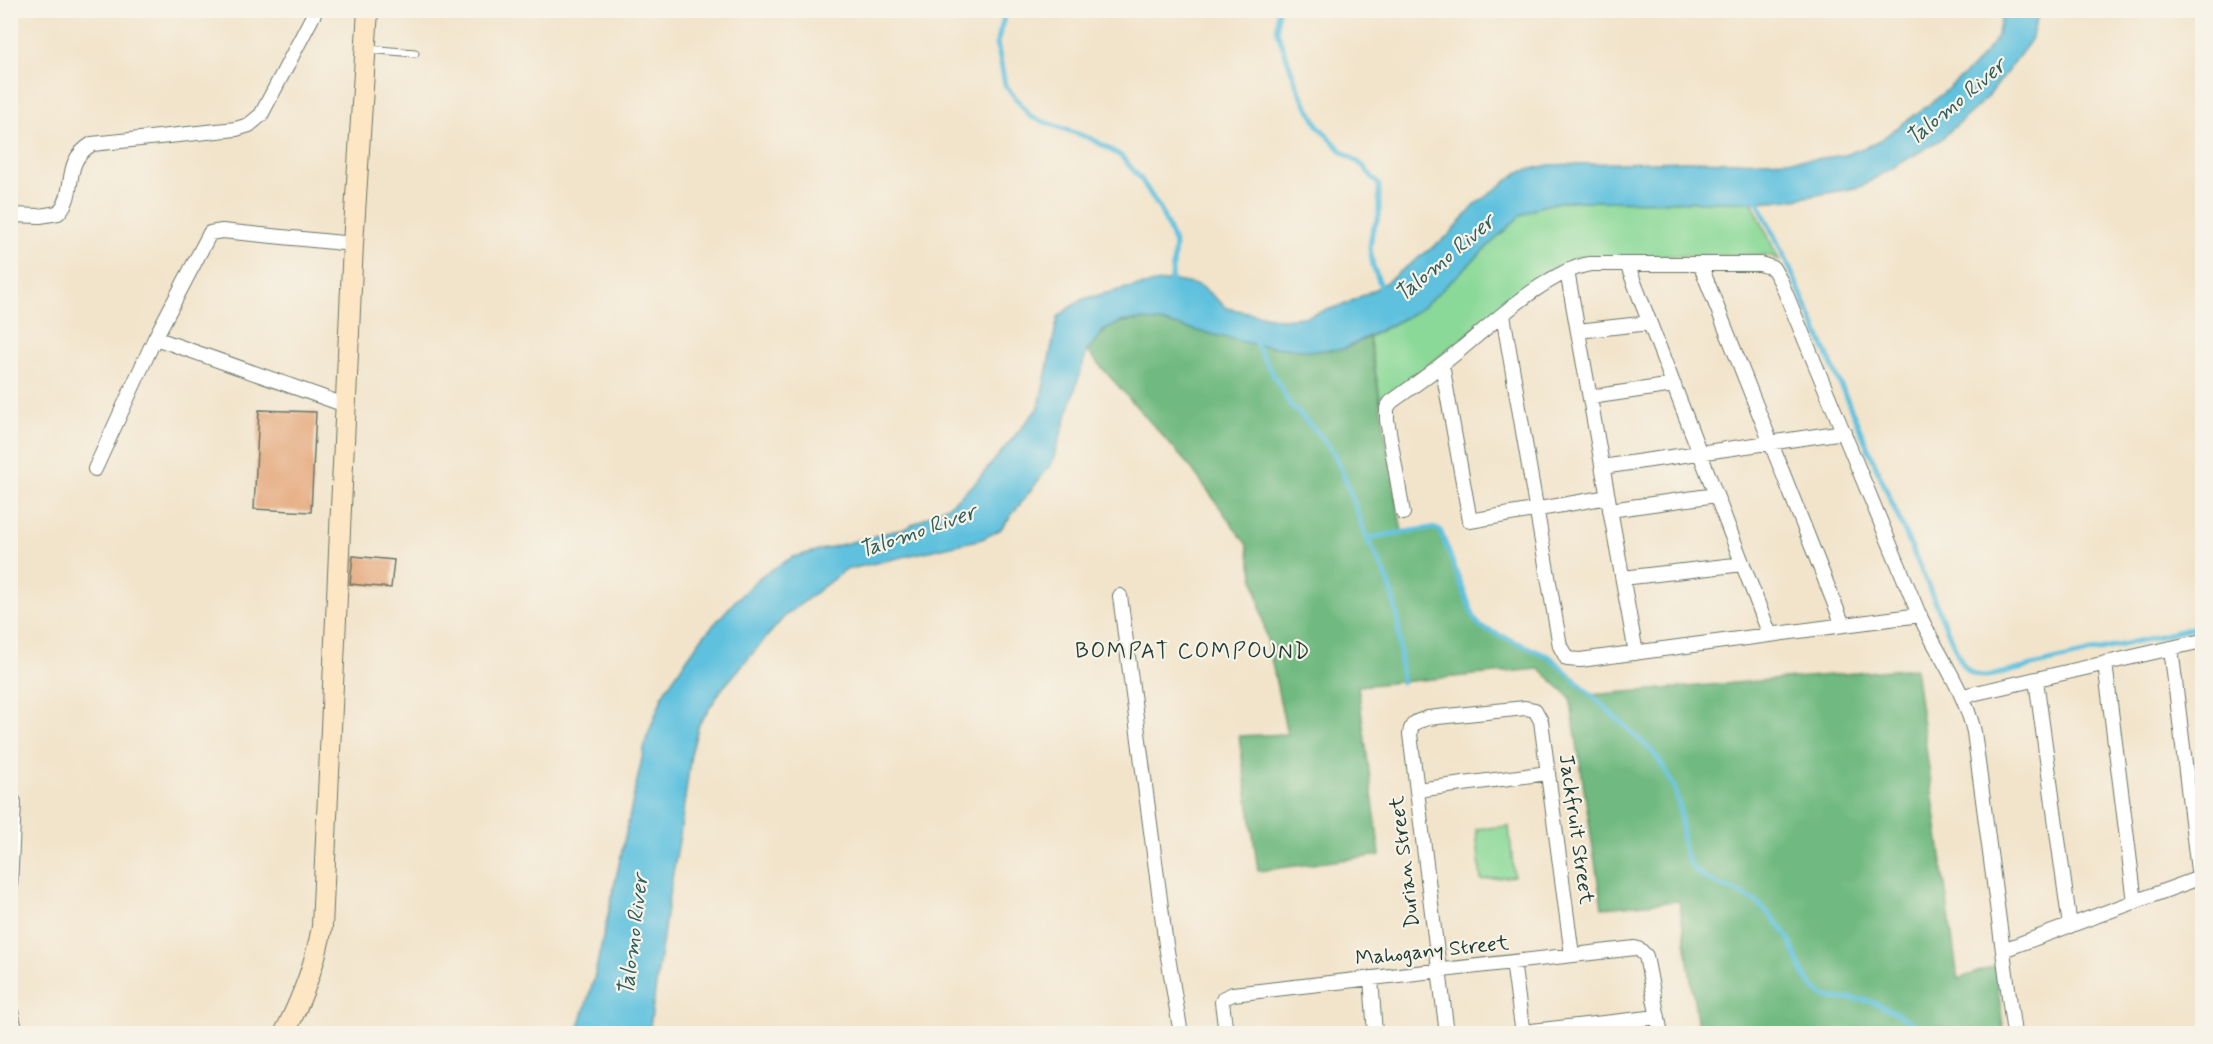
<svg xmlns="http://www.w3.org/2000/svg" width="2213" height="1044" viewBox="0 0 2213 1044" font-family="Mynerve,sans-serif">
<style>
.green{fill:#8bd998;stroke:#558b66;stroke-width:1.5}
.forest{fill:#70b980;stroke:#487b5a;stroke-width:1.5}
.water{fill:#5fc1de;stroke:#3f7f89;stroke-width:1.5}
.lines{fill:none;stroke-linecap:round;stroke-linejoin:round}
.stream{stroke:#5fc1de;stroke-width:5}
.building{fill:#e4a476}
.lane-casing{stroke:#697769;stroke-width:9}
.street-casing{stroke:#697769;stroke-width:16}
.secondary-casing{stroke:#697769;stroke-width:22}
.lane{stroke:#fff;stroke-width:7}
.street{stroke:#fff;stroke-width:14}
.secondary{stroke:#fce6c4;stroke-width:20}
.labels{text-anchor:middle;stroke-width:4.5;stroke-linejoin:round;paint-order:stroke}
.street-label{font-size:21px;fill:#1f3d34;stroke:#f7f3e8}
.water-label{font-size:22px;font-style:italic;fill:#2f5e5e;stroke:#f7f3e8}
.neighbourhood-label{font-size:22px;letter-spacing:1.5px;fill:#1f3d34;stroke:#f7f3e8}
</style>
<rect width="100%" height="100%" fill="#f7f3e8"/>
<filter id="ink" filterUnits="userSpaceOnUse"><feTurbulence type="fractalNoise" baseFrequency=".0167" numOctaves="2"/><feDisplacementMap in="SourceGraphic" scale="12" xChannelSelector="R" yChannelSelector="G"/><feConvolveMatrix kernelMatrix="1 2 1 2 8 2 1 2 1" color-interpolation-filters="sRGB"/></filter>
<filter id="wash" filterUnits="userSpaceOnUse"><feTurbulence type="fractalNoise" baseFrequency=".008" numOctaves="4" result="noise"/><feDisplacementMap in="SourceGraphic" scale="24" xChannelSelector="R" yChannelSelector="G"/><feGaussianBlur stdDeviation="1.35" result="paint"/><feColorMatrix in="noise" values="0 0 0 0 0 0 0 0 0 0 0 0 0 0 0 0 0 1.4 0 .05"/><feComposite in="paint" operator="in"/></filter>
<g filter="url(#wash)">
<rect width="100%" height="100%" fill="#f2e4cb"/>
<path class="green" d="M1563,201L1752,202L1780,262L1774,257L1765,255L1577,257L1555,267L1381,402L1369,337L1414,313L1431,300L1521,215L1539,207Z
M1509,826L1514,876L1481,880L1476,829Z"/>
<path class="forest" d="M1144,320L1166,323L1256,345L1311,351L1344,349L1369,337L1402,532L1431,528L1440,530L1475,620L1481,627L1550,657L1570,674L1590,695L1915,668L1958,979L1995,966L2004,1033H1699L1679,901L1602,908L1570,697L1539,669L1358,686L1380,855L1258,871L1239,736L1287,734L1247,545L1192,469L1087,351C1106,326 1113,321 1144,320Z"/>
<path class="water" d="M2004,10L2039,11L2031,40L1988,97L1940,140L1860,187L1795,199L1758,202L1563,201L1539,207L1521,215L1431,300L1414,313L1344,349L1311,351L1256,345L1166,323L1144,320L1123,321L1103,331L1087,351L1052,463L1000,530L982,539L845,570L784,617L721,690L704,717L699,724L691,754L680,835L669,895L649,1033H577L594,979L646,740L664,692L701,639L735,601L762,575L793,557L906,528L951,504L976,482L1039,407L1058,317L1069,308L1083,299L1127,288L1172,280L1201,286L1227,308L1280,319L1304,317L1346,304L1381,286L1449,235L1477,203L1519,172L1549,165L1687,161L1734,162L1816,159L1845,155L1876,143L1935,100L1975,65L1996,39Z"/>
<g class="lines">
<path class="stream" d="M1006,10L997,43L1005,85L1031,117L1092,139L1121,156L1141,179L1161,211L1175,244L1171,287
M1278,10L1277,31L1299,91L1319,127L1343,152L1362,165L1379,185V216L1372,232L1370,248L1373,266L1381,286V292
M1755,196L1787,262L1960,659C1969,675 1976,678 1994,675L2202,626
M1254,341L1290,404L1320,435L1333,452L1342,471L1367,538L1387,578L1393,597L1398,620L1402,682
M1367,538L1431,528L1440,530L1475,620L1481,627L1550,657L1653,752C1663,766 1672,779 1677,796C1684,817 1678,842 1689,862C1704,888 1742,887 1762,907C1770,915 1780,924 1786,934C1798,954 1799,977 1819,992C1835,1004 1854,995 1872,1002C1893,1010 1913,1023 1932,1034"/>
</g>
<g id="blocks">
<path class="building" d="M259,410L316,412L311,512L254,509Z
M353,556L394,560L391,588L350,584Z"/>
</g>
</g>
<g filter="url(#ink)">
<use href="#blocks" fill-opacity="0" stroke="#697769" stroke-width="1.5"/>
<g class="lines">
<g class="lane-casing">
<path id="lane" d="M367,49L415,53"/>
</g>
<g class="street-casing">
<path id="street" d="M10,215L40,216L58,213C79,192 60,163 92,144L236,129L249,125L261,115L316,10
M1627,264L1770,635
M1700,264L1843,625
M1567,271L1636,653
M1503,315L1560,646L1567,659L1580,660L1920,615
M1578,331L1649,323
M155,338L345,405
M1442,365L1470,521L1608,497
M1590,397L1674,385
M1602,467L1844,432
M95,469L155,338L210,233L222,231L353,244
M1610,510L1716,495
M1403,513L1387,420V408L1391,402C1415,385 1438,368 1461,349C1494,322 1548,271 1590,264H1760L1773,268L1781,282C1827,392 1872,502 1918,612C1936,652 1964,688 1974,732L2014,1034
M1623,578L1743,564
M1120,596L1166,945L1181,1034
M2171,648L2199,879
M2105,663L2135,902
M2036,680L2070,926
M1963,696L2202,641
M1417,790L1548,773
M10,886L14,802
M2003,950L2202,877
M1513,962L1523,1034
M1371,978L1375,1034
M10,1007L16,1034
M1523,1032L1658,1017
M1226,1034L1222,1002L1224,998L1233,994L1635,948L1640,950L1646,956L1661,1034
M1447,1034L1410,734C1411,722 1418,721 1428,718L1525,708L1535,710L1541,721L1572,955"/>
</g>
<g class="secondary-casing">
<path id="secondary" d="M284,1034C302,999 315,965 322,927L353,244L368,10"/>
</g>
<use href="#lane" class="lane"/>
<use href="#street" class="street"/>
<use href="#secondary" class="secondary"/>
</g>
</g>
<g class="labels">
<g class="street-label">
<text transform="translate(1577 829) rotate(82)" y="7">Jackfruit Street</text>
<text transform="translate(1404 862) rotate(-97)" y="7">Durian Street</text>
<text transform="translate(1432 950) rotate(-6)" y="7">Mahogany Street</text>
</g>
<g class="water-label">
<text transform="translate(1955 101) rotate(-40)" y="8">Talomo River</text>
<text transform="translate(1444 257) rotate(-40)" y="8">Talomo River</text>
<text transform="translate(917 530) rotate(-19)" y="8">Talomo River</text>
<text transform="translate(632 935) rotate(-83)" y="8">Talomo River</text>
</g>
<g class="neighbourhood-label">
<text x="1193" y="658">BOMPAT COMPOUND</text>
</g>
</g>
<rect width="2213" height="1044" fill="none" stroke="#f7f3e8" stroke-width="36"/>
</svg>
